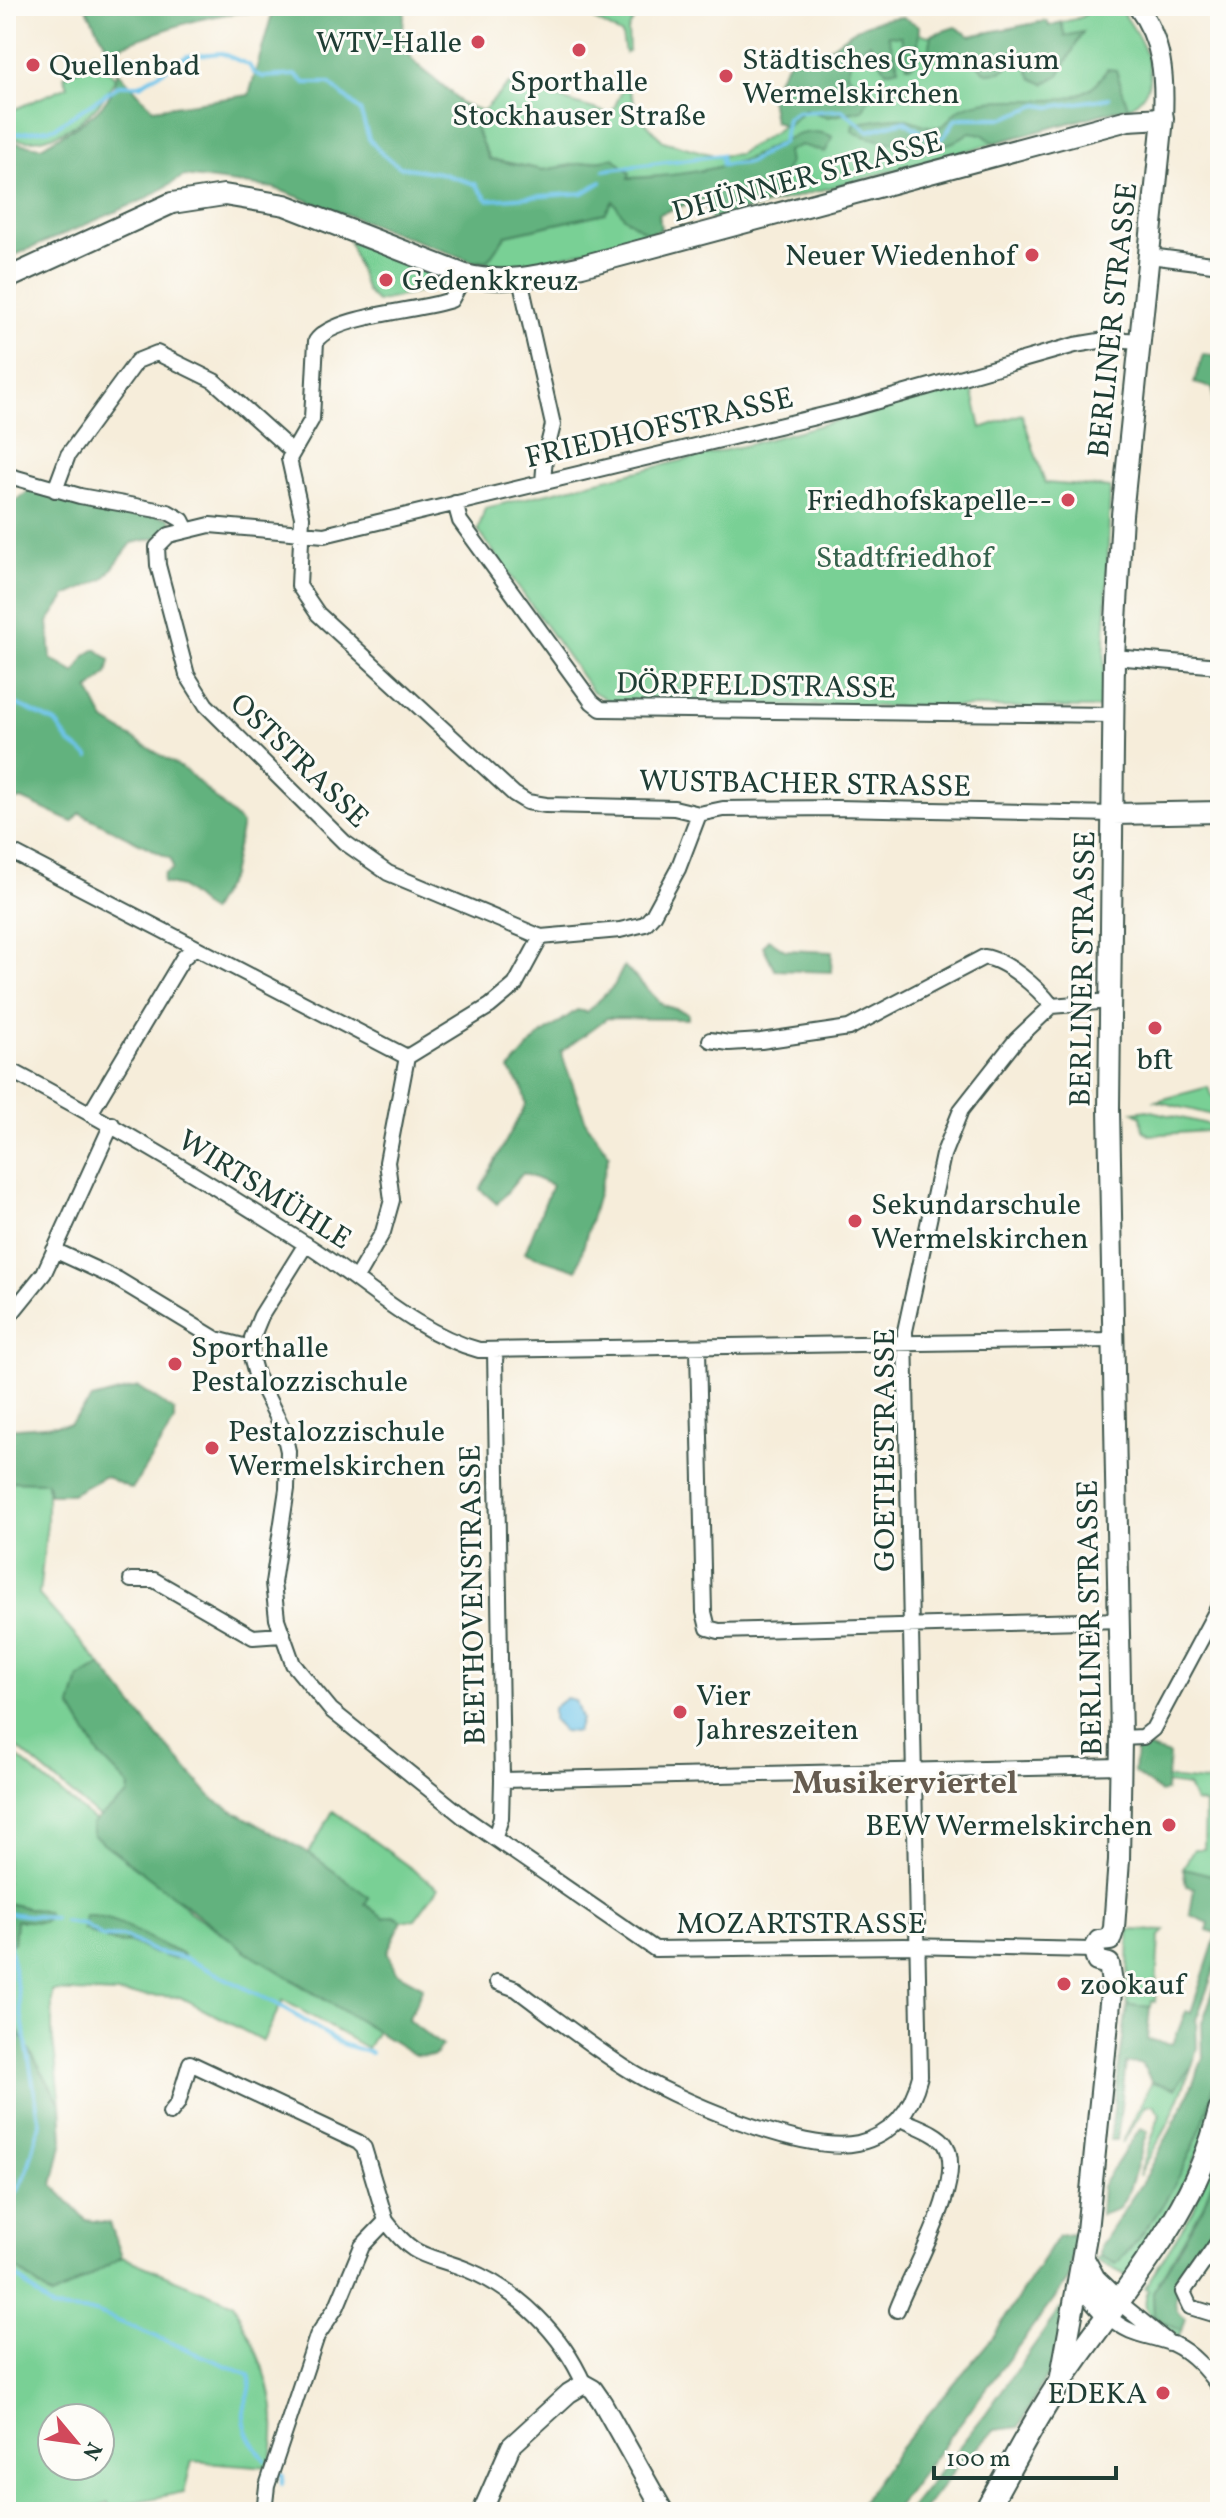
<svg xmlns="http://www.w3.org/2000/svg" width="1226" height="2518" viewBox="0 0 1226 2518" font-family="Vollkorn,serif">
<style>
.green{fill:#79d095;stroke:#4c8664;stroke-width:2;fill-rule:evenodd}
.forest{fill:#62b27e;stroke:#407859;stroke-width:2}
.water{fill:#6dc4ea;stroke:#46808f;stroke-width:2}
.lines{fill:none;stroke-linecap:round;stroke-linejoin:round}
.stream{stroke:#6dc4ea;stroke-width:4}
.minor-casing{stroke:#3f574d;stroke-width:18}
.tertiary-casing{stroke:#3f574d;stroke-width:22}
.secondary-casing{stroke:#3f574d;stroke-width:24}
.primary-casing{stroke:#3f574d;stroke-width:26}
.minor{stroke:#fff;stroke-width:14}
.tertiary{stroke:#fff;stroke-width:18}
.secondary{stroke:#fff;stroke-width:20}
.primary{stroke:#fff;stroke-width:22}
.poi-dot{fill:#d1495b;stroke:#fdfcf7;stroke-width:3}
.labels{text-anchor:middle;stroke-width:6;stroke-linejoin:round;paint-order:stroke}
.poi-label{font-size:30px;fill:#1f3d34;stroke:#fdfcf7;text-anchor:start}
.street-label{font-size:30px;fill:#1f3d34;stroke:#fdfcf7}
.park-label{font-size:30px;fill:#36624c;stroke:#fdfcf7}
.neighbourhood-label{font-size:32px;font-weight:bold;fill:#665c50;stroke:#fdfcf7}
</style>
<rect width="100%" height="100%" fill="#fdfcf7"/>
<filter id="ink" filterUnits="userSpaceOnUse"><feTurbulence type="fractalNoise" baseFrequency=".0125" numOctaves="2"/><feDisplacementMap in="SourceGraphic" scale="16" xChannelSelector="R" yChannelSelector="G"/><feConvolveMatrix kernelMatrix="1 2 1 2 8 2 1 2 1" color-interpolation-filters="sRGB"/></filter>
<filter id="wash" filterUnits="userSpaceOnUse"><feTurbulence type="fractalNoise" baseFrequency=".006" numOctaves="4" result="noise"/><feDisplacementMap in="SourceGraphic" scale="32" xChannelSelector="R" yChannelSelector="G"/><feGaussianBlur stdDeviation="1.8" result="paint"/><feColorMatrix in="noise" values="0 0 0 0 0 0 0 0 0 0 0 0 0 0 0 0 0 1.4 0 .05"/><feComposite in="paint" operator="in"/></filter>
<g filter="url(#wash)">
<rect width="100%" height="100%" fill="#f6edda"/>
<path class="green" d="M633,6L629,11L636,16L628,30L629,51L625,53L622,35L595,20L599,9L618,10Z
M1094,6H1118C1139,34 1170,81 1131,106L711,220L702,199L659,214L661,230C600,244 537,272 474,262L488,260L506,235L605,213L614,158L543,170L490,159L461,104L483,111L509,84L611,114L626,83L640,116L663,141L717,156L738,154L776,131L806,107L827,70L887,22L928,36L955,27L970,36L1047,21L1049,26L1082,17Z
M94,52L107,59L106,67L115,78C100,116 47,153 6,136V113L68,86L64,76L97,60Z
M349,241L447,279L449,285L377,302L367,292Z
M971,384L981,428L1022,414L1045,483L1110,488L1103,708L617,705L592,691L478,530L485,508L747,445Z
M1208,1087L1211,1096L1220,1104V1117L1156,1101Z
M1147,1110L1220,1127V1130L1149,1135L1143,1130L1141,1116L1134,1112Z
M6,1481L47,1482V1523L39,1595L101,1665L79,1678L71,1707L100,1756L129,1785L128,1795L100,1818L13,1744L6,1742Z
M6,1748L95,1821L190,1912L296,1983L377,2031L367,2048L283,2000L263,2041L180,1997L52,1991V2033L61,2105L6,2010V1945L14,1943L16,1920L43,1922L46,1912L6,1903ZM94,1916L184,1955L154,1954L131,1942L119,1943L104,1935Z
M1220,1775V1781L1212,1780L1211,1787H1220V1877L1183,1868L1194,1849H1204L1205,1804L1195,1802L1188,1786L1166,1783V1778L1206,1782Z
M333,1811L438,1888L415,1919L402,1921L393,1916L384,1918L364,1904L369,1898L309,1853Z
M1129,1930L1165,1931L1159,1937L1155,2002L1151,2001L1150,2007L1127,2005Z
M1220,2055C1220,2136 1169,2210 1127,2276L1096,2260L1099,2256L1117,2263C1170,2209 1206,2130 1220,2055Z
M1193,2064L1169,2122L1139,2176L1160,2114L1154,2105H1146L1122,2143L1152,2082L1175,2088Z
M1220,2139V2160L1203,2206L1153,2292L1154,2316L1181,2331L1179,2337C1159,2324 1138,2316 1148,2290L1145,2287L1193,2211Z
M122,2257L233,2303C260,2357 286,2405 269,2467L192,2461L184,2492L124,2504V2512H110L108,2502L83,2512H6V2260L52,2297ZM52,2418H100V2466H52Z"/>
<path class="forest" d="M85,6H406C393,67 426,64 460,102C473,117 480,141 489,159L543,170L614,158L630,173L628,178C665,177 704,172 740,161C769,152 802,120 833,137L825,152L801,145L787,151L789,163L775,189L782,198L711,220L702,199L659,214L661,230L647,233L625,218L613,201L605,213L506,235L488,260L474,262L274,188L184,176L145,199L6,259V141L41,147C70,129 117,110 117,70L153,109L249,95L272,14C217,6 160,32 109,50Z
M903,17L919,26L918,45L922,52L911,66H907L901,36L888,35L899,68L886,71L870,43L853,51L847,74L870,95L863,110L828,117L805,109L787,127L774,121L769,92L796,50L812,60C849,36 856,20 903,17Z
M1047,21L1049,26L1061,22L1065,36L1083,32L1059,75L1044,84L1032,78L1025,64L1014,61L1001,72L987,73C964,55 968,46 934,54L929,51L932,35L955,27L970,36Z
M1107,69L1116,70L1128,107L994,143L982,134L970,132C963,136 955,143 947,144C926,148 870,142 852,131L853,124C867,122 887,117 901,118C913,119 925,128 937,127C949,126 950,114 960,109C1005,85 1078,123 1107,69Z
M1203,354L1220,356V419L1213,411V388L1194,383Z
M30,490L170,518L172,524L164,536L132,543L104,579L66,596L48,622L51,659L75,673L86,655L96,649L110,660L107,674L89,690L105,721L188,772L242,824L231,876L210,912L181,887L163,883L164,874L173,869L171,859L80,813L72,822L22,799L6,802V509Z
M768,939L785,950L832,952L831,972L775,970L763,946Z
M624,966L663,1005L688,1013V1019L607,1018L561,1052L587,1124L609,1154L577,1270L525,1253L552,1185L523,1173L497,1204L480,1189L526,1104L522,1087L509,1070L537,1038L577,1010L587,1012L614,986Z
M138,1387L174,1411V1422L132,1489L105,1476L72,1494H49L47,1482L6,1481V1429L70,1424L92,1399Z
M101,1665L155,1733L214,1800L309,1853L369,1897L365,1904L384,1918L393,1916L402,1921L387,1952L396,1972L423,1987L408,2020L442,2046L434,2056L415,2055L246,1951L93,1835L92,1823L128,1795L129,1786L100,1756L71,1707L79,1678Z
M1141,1746L1169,1755L1166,1790L1160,1792L1134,1773L1136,1750Z
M1183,1868L1220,1877V1954L1196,2020L1197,2047L1193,2064L1175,2088L1152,2082L1142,2064L1126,2063L1117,2140H1110L1127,2005L1150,2007L1147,2040L1173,2044L1186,2011L1191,2012L1217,1933L1207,1930L1209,1923L1190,1915L1194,1888L1186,1886Z
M6,1903L46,1912L49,1916L43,1922L16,1920L14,1943L6,1945Z
M85,1916C117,1914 154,1944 184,1955V1959C159,1960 149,1945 130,1942C118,1940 130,1946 118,1943C111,1941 88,1933 83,1929Z
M1220,1972C1220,2000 1223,2031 1219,2058C1209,2131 1167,2212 1116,2264L1099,2256L1100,2246L1147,2175L1185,2102L1203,2059L1202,2023Z
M6,2010L61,2105L63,2140L53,2185L86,2220L110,2223L122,2257L52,2297L6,2260Z
M1140,2128L1148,2131L1128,2193L1118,2209L1100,2215L1102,2186Z
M1220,2160V2230L1177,2294C1173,2305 1176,2312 1185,2318L1181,2331L1154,2316L1153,2292L1203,2207Z
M1072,2234L1075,2235L1069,2279L893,2512H855L900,2448L993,2337L1058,2236Z
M1069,2296L1060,2352L1019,2427L995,2430L956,2468L922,2512H907L986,2413Z"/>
<path class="water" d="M566,1698L575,1700L581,1719L577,1732L563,1731L553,1721V1708Z"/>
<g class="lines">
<path class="stream" d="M15,134L54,128L120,85H140L187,56L221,53L249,65L254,73L263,77L296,75L305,83H329L360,110L369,139L382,154L400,167L440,173L475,184L488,200L583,193L601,182
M604,170L721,155L722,165L748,163L783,142L787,118L797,112L842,110L868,131L904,121L933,140L943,138L955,120L962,118H1005L1038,105L1050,107L1109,98
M6,699L56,723L70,743L89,757
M6,1913L54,1918
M64,1921L84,1924L102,1937H126L155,1952L187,1959L279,2005L342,2044L371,2053
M6,1924L40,2124L27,2172L6,2210
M6,2267L53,2309L96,2312L249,2375C254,2389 245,2399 244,2413C243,2430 255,2447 265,2460
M277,2472L283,2476L282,2483"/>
</g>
</g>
<g filter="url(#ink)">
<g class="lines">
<g class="minor-casing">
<path id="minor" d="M1150,256L1220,265
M465,275L451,300C420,311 334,315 316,341L312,419L289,459L302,517L299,586L318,614L514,794L527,802L546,805L674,808L699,814L723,809L837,808L1114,814
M520,279L553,425L545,457L543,482
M6,475L80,496L168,512L182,520L187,530
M55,490L68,455L137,361L157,353L214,381L293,452
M455,503L460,521L592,702L601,709L1115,715
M1114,657L1220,666
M699,814L678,869L653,915L645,924L620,930L541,937L388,873L344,842L206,705L187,675L158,565L157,547L169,535L210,525L324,535L853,408L1075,345L1111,339L1140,341
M6,849L407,1057
M710,1040L729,1043L761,1041L849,1028L984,957C1007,960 1038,988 1052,1006
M407,1057L490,1006L515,985L541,937
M6,1068C109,1122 209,1182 307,1245C362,1280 415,1333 479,1350L1112,1340
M91,1112L183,958L195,947
M306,1244L261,1316L252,1338L251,1357L256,1375L283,1429L288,1451L287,1489L273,1583L277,1619L293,1664L331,1710L465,1818L655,1949L904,1946L1094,1950
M54,1250L117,1279L216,1339L251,1348
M356,1278L383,1232L392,1200L387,1162L407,1057
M6,1320L44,1273L112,1124
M698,1349L704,1612L708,1628L719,1631L1121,1620
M131,1580H154L253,1637L281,1635
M1121,1738L1143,1737L1153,1729L1220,1604
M502,1780L1121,1766
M495,1837L501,1818L502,1780L495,1351
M497,1982L516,1989C551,2015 587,2043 624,2067C671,2098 804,2155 858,2143C893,2135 912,2109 920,2076L905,1331L943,1155L961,1110L1016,1040L1052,1006L1110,1001
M170,2113L178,2103L190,2063L358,2142L364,2148L386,2221C416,2261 426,2253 468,2270C519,2291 562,2334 584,2384
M1220,2239L1183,2292L1190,2307L1220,2316
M1120,2303L1169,2343
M897,2310C909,2276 968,2179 945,2144C937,2132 914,2126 902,2119
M1109,2317C1132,2337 1147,2334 1173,2344C1193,2353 1207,2371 1220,2388
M264,2512L267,2486L317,2336L337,2306L362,2246L386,2221"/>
</g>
<g class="tertiary-casing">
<path id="tertiary" d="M1137,6C1163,41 1165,77 1163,118
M482,2512L511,2446L569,2393L584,2384L593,2389L602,2402L664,2512"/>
</g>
<g class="secondary-casing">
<path id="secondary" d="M6,279L172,203L224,195L285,205L465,275C506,285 542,275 582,266L1128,120L1163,118L1122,515L1114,657L1109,1109L1121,1738L1119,1860L1114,1928L1110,1940
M1114,814L1220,812
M1109,1964L1097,1961L1094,1950L1099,1941L1110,1940
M1083,2257L1095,2279L1120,2303
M1079,2277L1087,2292L1109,2317
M1061,2376L1087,2231L1112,1983L1109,1964"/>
</g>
<g class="primary-casing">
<path id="primary" d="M985,2512C1014,2461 1041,2407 1076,2359C1133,2279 1196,2209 1220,2111"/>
</g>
<use href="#minor" class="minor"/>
<use href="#tertiary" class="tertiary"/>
<use href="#secondary" class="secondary"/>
<use href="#primary" class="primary"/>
</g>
</g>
<g class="poi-dot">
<circle cx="478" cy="42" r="8"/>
<circle cx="579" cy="50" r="8"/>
<circle cx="33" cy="65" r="8"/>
<circle cx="726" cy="76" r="8"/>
<circle cx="1032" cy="255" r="8"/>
<circle cx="386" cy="280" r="8"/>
<circle cx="1068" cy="500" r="8"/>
<circle cx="1155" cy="1028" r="8"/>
<circle cx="855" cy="1221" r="8"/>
<circle cx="175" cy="1364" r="8"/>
<circle cx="212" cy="1448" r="8"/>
<circle cx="680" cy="1712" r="8"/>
<circle cx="1169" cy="1825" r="8"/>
<circle cx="1064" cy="1984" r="8"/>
<circle cx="1163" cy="2393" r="8"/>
</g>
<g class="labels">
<g class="poi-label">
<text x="462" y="52" text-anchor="end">WTV-Halle</text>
<text x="742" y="69">Städtisches Gymnasium<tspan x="742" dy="34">Wermelskirchen</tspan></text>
<text x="49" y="75">Quellenbad</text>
<text x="579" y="91" text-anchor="middle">Sporthalle<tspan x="579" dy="34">Stockhauser Straße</tspan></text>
<text x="1016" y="265" text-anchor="end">Neuer Wiedenhof</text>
<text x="402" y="290">Gedenkkreuz</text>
<text x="1052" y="510" text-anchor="end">Friedhofskapelle--</text>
<text x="1155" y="1069" text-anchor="middle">bft</text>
<text x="871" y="1214">Sekundarschule<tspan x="871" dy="34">Wermelskirchen</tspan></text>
<text x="191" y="1357">Sporthalle<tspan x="191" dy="34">Pestalozzischule</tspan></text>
<text x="228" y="1441">Pestalozzischule<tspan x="228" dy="34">Wermelskirchen</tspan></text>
<text x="696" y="1705">Vier<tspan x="696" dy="34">Jahreszeiten</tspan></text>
<text x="1153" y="1835" text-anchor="end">BEW Wermelskirchen</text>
<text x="1080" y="1994">zookauf</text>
<text x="1147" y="2403" text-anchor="end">EDEKA</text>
</g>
<g class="street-label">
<text transform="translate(807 176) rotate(-15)" y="10">DHÜNNER STRASSE</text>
<text transform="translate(1112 320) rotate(-84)" y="10">BERLINER STRASSE</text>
<text transform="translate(659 427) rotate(-13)" y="10">FRIEDHOFSTRASSE</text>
<text transform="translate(756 685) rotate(1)" y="10">DÖRPFELDSTRASSE</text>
<text transform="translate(300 760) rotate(44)" y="10">OSTSTRASSE</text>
<text transform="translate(805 783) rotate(1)" y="10">WUSTBACHER STRASSE</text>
<text transform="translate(1082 969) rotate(-89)" y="10">BERLINER STRASSE</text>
<text transform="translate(265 1189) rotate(32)" y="10">WIRTSMÜHLE</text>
<text transform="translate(884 1450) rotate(-90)" y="10">GOETHESTRASSE</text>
<text transform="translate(472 1595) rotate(-91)" y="10">BEETHOVENSTRASSE</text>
<text transform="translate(1089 1618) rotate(-91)" y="10">BERLINER STRASSE</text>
<text x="801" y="1933">MOZARTSTRASSE</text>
</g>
<g class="park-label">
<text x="904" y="567">Stadtfriedhof</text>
</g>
<g class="neighbourhood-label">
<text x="905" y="1793">Musikerviertel</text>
</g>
</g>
<rect width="1226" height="2518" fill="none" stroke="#fdfcf7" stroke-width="32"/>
<g transform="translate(76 2442) rotate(119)"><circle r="38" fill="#fdfcf7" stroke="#a4b0a9" stroke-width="2"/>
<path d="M0-6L14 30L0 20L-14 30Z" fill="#d1495b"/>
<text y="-12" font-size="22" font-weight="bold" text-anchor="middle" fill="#1f3d34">N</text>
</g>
<path d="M934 2466v12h182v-12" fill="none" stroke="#1f3d34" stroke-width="4"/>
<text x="946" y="2466" font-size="24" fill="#1f3d34" stroke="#fdfcf7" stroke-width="6" paint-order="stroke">100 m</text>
</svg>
